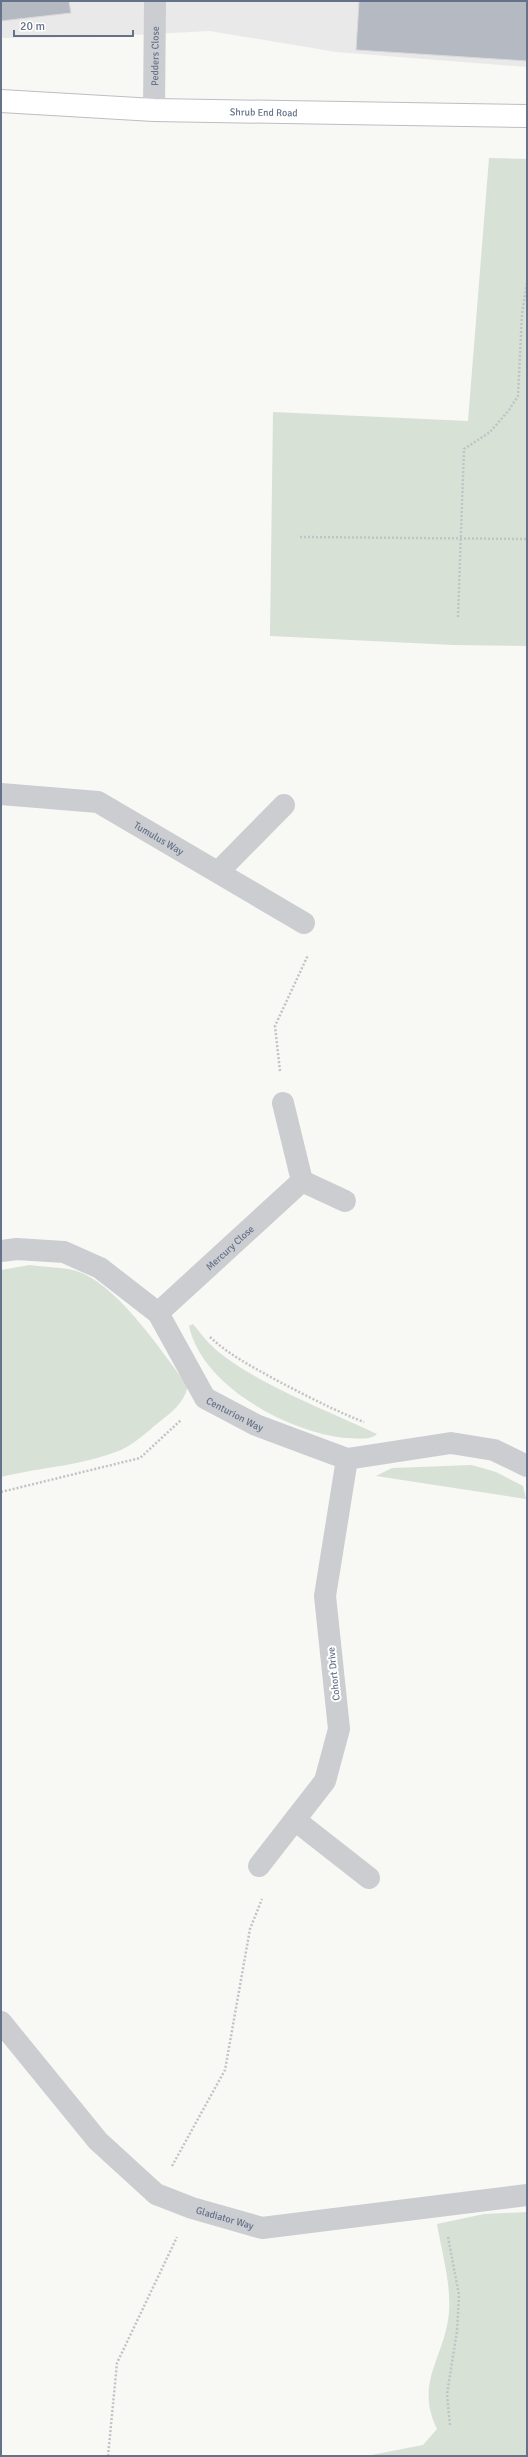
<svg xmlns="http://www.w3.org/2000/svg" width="528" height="2457" viewBox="0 0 528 2457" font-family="Signika,sans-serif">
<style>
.built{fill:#e9e9e9}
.green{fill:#d8e1d6}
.building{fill:#b5bac2;stroke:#dadad8}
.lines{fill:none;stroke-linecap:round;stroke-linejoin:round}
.major-casing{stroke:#bbbec3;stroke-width:24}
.path{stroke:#c1c3c6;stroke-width:2.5;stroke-dasharray:2 2;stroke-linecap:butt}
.minor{stroke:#cbcdd1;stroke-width:22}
.major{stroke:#fff;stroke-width:22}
.labels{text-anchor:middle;stroke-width:4;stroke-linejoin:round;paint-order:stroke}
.street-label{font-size:10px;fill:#657289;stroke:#fff}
</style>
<rect width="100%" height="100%" fill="#f8f8f5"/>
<path class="built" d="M1,1H527V67L336,52L210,31L97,37L1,38Z"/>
<path class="green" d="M489,158L527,159V646L453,645L270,636L273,412L468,421Z
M30,1265C44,1267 59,1267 73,1270C116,1281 161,1351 188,1386C184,1403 172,1412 158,1423C147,1432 134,1444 121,1450C82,1466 41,1467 1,1477V1270Z
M193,1324C199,1331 205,1340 213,1347C251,1382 329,1411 377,1434C370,1441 354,1438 345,1438C288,1432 202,1386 189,1326Z
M472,1465L496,1472L523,1486L526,1499L376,1476L392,1468Z
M527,2212V2456H366L423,2445L437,2429C414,2382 445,2358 449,2312C451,2283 442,2253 437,2224L484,2214Z"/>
<path class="building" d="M1,1H69L71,13L1,21Z
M359,1H527V61L356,50Z"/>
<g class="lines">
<g class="major-casing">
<g id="major">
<path id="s6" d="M1,101L154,110L527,116"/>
</g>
</g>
<path class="path" d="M300,537L527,539
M458,617L464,449L490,432L509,410L518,396L522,314L527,282
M280,1071L275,1026L308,955
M210,1337C229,1355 253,1367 276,1380C305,1395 333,1410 364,1422
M1,1492L140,1458L181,1420
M172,2166L225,2070L250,1929L262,1899
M448,2237L459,2295L457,2331L447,2394L450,2426
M108,2456L117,2363L177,2237"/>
<g class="minor">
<path id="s1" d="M154,110L155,1"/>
<path id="s2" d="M1,794L98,802L304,923"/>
<path d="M219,871L284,805"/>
<path d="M302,1181L345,1201"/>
<path id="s3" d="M1,1251L17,1249L64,1252L100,1268L158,1313L205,1398L256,1425L347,1459L451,1443L494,1450L527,1466"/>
<path id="s4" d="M158,1313L302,1181L283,1103"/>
<path d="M295,1820L369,1878"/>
<path d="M259,1866L325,1781L339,1729L325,1596L347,1459"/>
<path id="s5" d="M1,2022L98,2141L156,2194L192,2208L262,2228L527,2195"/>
</g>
<use href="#major" class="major"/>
</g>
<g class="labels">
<g class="street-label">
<text dy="4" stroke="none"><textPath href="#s1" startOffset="54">Pedders Close</textPath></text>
<text dy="4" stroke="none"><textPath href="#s6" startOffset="263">Shrub End Road</textPath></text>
<text dy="4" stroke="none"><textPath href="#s2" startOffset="168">Tumulus Way</textPath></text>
<text dy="4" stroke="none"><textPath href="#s4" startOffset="97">Mercury Close</textPath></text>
<text dy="4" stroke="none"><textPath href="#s3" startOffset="307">Centurion Way</textPath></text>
<text transform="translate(333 1674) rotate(-96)" y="4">Cohort Drive</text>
<text dy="4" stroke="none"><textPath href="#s5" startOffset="305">Gladiator Way</textPath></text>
</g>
</g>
<rect width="528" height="2457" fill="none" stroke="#657289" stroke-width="4"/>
<path d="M14 30v6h119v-6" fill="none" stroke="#657289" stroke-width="2"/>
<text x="20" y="30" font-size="12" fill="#657289" stroke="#ffffff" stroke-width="3" paint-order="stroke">20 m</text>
</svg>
